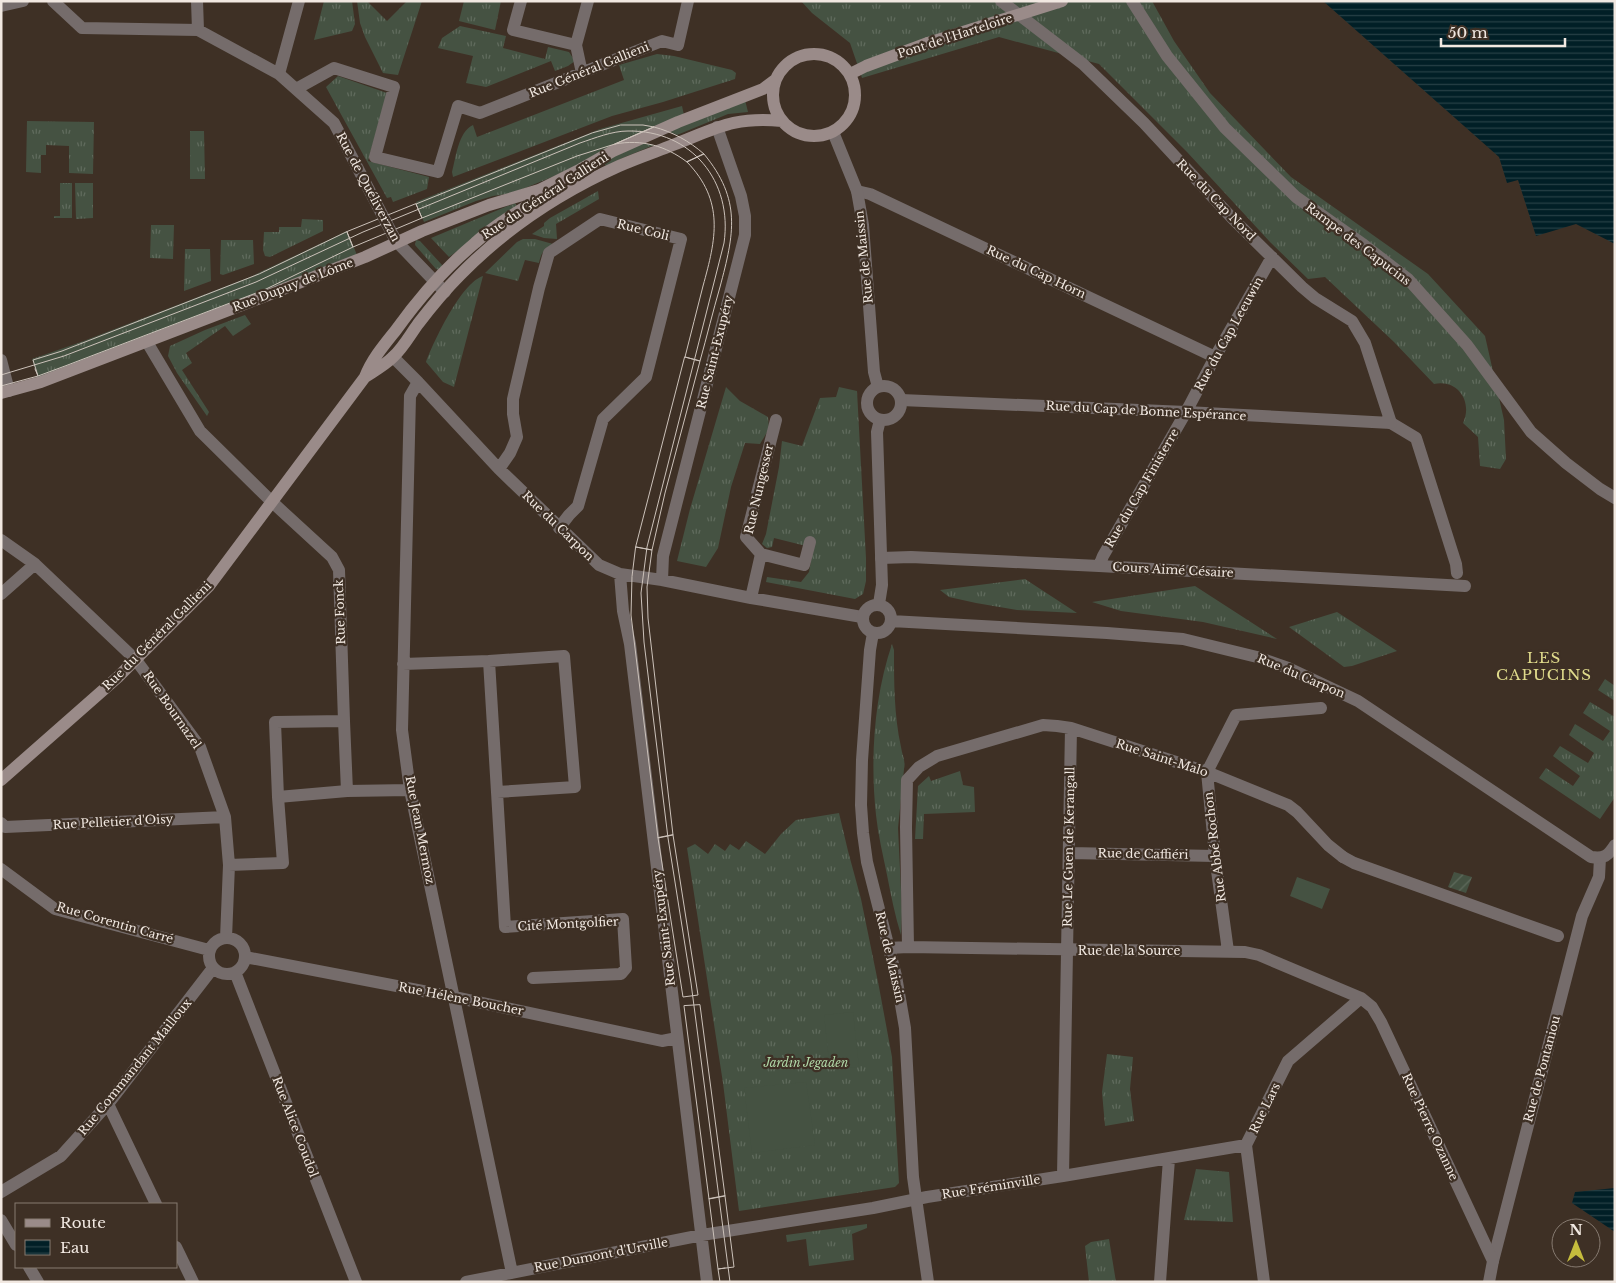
<svg xmlns="http://www.w3.org/2000/svg" width="1616" height="1283" viewBox="0 0 1616 1283" font-family="'Libre Baskerville',serif">
<style>
.grass{fill:url(#grass-tufts)}
.garden{fill:url(#garden-furrows)}
.pitch{fill:#455242}
.water{fill:url(#water-rules)}
.lines{fill:none;stroke-linecap:round;stroke-linejoin:round}
.pedestrian{stroke:#756c6b;stroke-width:12}
.minor{stroke:#756c6b;stroke-width:12}
.tertiary{stroke:#756c6b;stroke-width:12}
.secondary{stroke:#9a8b89;stroke-width:12}
.tram{stroke:#ccc2ba;stroke-width:1}
.secondary-bridge{stroke:#9a8b89;stroke-width:12}
.labels{text-anchor:middle;stroke-width:4.5;stroke-linejoin:round;paint-order:stroke}
.street-label{font-size:12px;fill:#f1e8e1;stroke:#3e3025}
.park-label{font-size:12px;font-style:italic;fill:#b0d8a7;stroke:#3e3025}
.quarter-label{font-size:15px;letter-spacing:1px;fill:#dfda8b;stroke:#3e3025}
</style>
<defs>
<pattern id="grass-tufts" width="24" height="20" patternUnits="userSpaceOnUse" patternTransform="scale(1.25)"><rect width="24" height="20" fill="#455242"/><path d="M3 7l-1-3M5 7V3M7 7l1-3M15 17l-1-3M17 17v-4M19 17l1-3" fill="none" stroke="#606b5d"/></pattern>
<pattern id="garden-furrows" width="10" height="10" patternUnits="userSpaceOnUse" patternTransform="scale(1.25)"><rect width="10" height="10" fill="#455242"/><path d="M-1 1l2-2M0 10L10 0M9 11l2-2" fill="none" stroke="#606b5d"/></pattern>
<pattern id="water-rules" width="6" height="5" patternUnits="userSpaceOnUse" patternTransform="scale(1.25)"><rect width="6" height="5" fill="#011f26"/><path d="M0 2.5h6" fill="none" stroke="#264045"/></pattern>
</defs>
<rect width="100%" height="100%" fill="#3e3025"/>
<path class="grass" d="M324,1H352L355,24L352,31L314,40Z
M357,1H367L387,21L407,1H422L398,75L383,73L365,37L360,23Z
M464,1H501L495,30L459,21Z
M801,1H1152L1174,41L1210,93L1291,177L1428,274L1485,336L1504,420L1506,459L1500,469L1480,466L1478,437L1463,423C1473,402 1458,379 1434,384L1394,342L1325,277L1308,279L1270,242L1187,152L1099,64L999,37L862,78L850,43L812,13Z
M460,26L506,36L503,48L545,59L548,47L569,52L575,61L568,66L555,71L551,61L486,87L466,83L473,56L438,48L442,38Z
M657,54L674,56L732,70L736,73L735,79L663,102L612,116L453,177L452,172C456,158 458,132 473,125L477,137L624,80L619,65Z
M338,76L387,93L368,161L429,177L427,189L393,202L391,197L387,198L326,87Z
M745,100L748,112L728,114L677,135L668,131Z
M682,106L684,115L552,177L513,193L493,196L476,201L424,222L416,202L600,129Z
M27,121L94,122L93,174L69,173V146L46,145V155H41V173L26,172Z
M190,131H204L205,179H190Z
M643,143L654,145L625,157L606,166L603,162Z
M60,183H72V218H54V216H60Z
M75,183H93V218L76,219Z
M598,191L599,199L556,224L557,239L544,238L532,234L544,226V223L550,218Z
M515,203L518,208L449,257L431,238Z
M302,219L323,220V231L270,257L265,256L263,250L264,232H279V227H301Z
M151,225H174L173,259L150,258Z
M347,231L357,255L38,378L32,359L81,342L250,277Z
M523,239H535L553,244C544,249 541,253 539,263L525,260L518,281L485,273L517,242Z
M221,240H253L254,264L223,275L220,274Z
M416,240L420,241L443,266L439,270L436,269L415,245Z
M185,249H210L211,281L184,291Z
M483,276L455,383L454,387L443,382L426,362C434,341 461,283 483,276Z
M245,315L251,324L233,336L225,326L186,353L192,363L182,370L209,412L207,416L177,373L168,356L170,346L205,330Z
M726,387L740,401L768,417L769,429L760,444L745,443L731,487L718,548L706,567L677,561L690,509Z
M839,387L857,391L866,558V581L863,594L855,599L766,582L767,577L801,582L809,572L813,550L806,546L774,538L772,547L767,548L762,544L766,534L779,467L782,441L802,446L820,398L836,397Z
M1025,579L1077,613L1017,610L976,603L949,597L940,590Z
M1195,586L1277,639L1203,622L1121,611L1092,602Z
M1337,612L1397,651L1352,666L1344,667L1289,627Z
M892,644L894,650C894,682 894,715 901,747C902,755 906,761 904,769L898,828L902,911L901,935C895,916 891,895 887,875C883,855 878,835 876,815C870,759 874,697 892,644Z
M1605,679L1615,686V701L1598,690Z
M1590,702L1615,717V797L1600,819L1539,778L1546,768L1573,786L1580,776L1553,756L1560,746L1588,763L1594,753L1569,735L1575,724L1603,741L1610,731L1583,713Z
M960,771L963,785L974,787L975,812L924,814L923,839H915L918,786L929,776L931,781Z
M839,813L848,851L861,899L879,987L892,1057L899,1183L895,1187L739,1211L723,1083L687,848L695,844L708,854L715,844L725,851L730,844L739,850L746,841L765,854L781,834L796,820Z
M1107,1054L1133,1057L1130,1089L1134,1121L1105,1126L1102,1092Z
M1196,1169L1229,1172L1233,1222L1184,1220Z
M867,1224V1228L852,1234L854,1260L809,1266L806,1239L787,1242L786,1235Z
M1109,1239L1116,1282H1089L1085,1246L1091,1242Z"/>
<path class="garden" d="M1454,872L1472,877L1466,893L1448,887Z"/>
<path class="pitch" d="M1297,877L1330,889L1322,909L1290,896Z
M853,1012L859,1067L830,1070L824,1015Z
M806,1082L815,1145L752,1153L744,1088Z"/>
<path class="water" d="M1323,1H1615V244L1576,224L1536,236L1518,180L1507,183L1499,157Z
M1615,1188V1232L1572,1203L1575,1192Z"/>
<g class="lines">
<path class="pedestrian" d="M1391,423L1416,438L1456,564L1457,573
M881,558L911,557L1099,566L1465,586
M1099,566L1103,556L1186,412
M1343,857L1354,863L1558,936
M1493,1261L1582,916L1599,877L1600,858"/>
<path class="minor" d="M53,1L82,28L198,30L279,74L334,123L396,241L445,292
M197,1L198,30
M521,1L513,30L576,45
M1,6L23,1
M582,73L576,45L588,1
M279,74L299,1
M296,89L334,68L394,87L375,157L438,172L458,106L480,113L662,41L678,45L688,1
M857,191L870,194L1215,357
M147,342L200,431L271,501L332,557L339,570L344,721
M393,357L418,382L499,469L599,565L620,574L662,580L751,598L862,617
M1,360L9,391
M418,382L410,396L402,730L410,790L512,1273
M901,400L1186,412L1391,423L1365,343L1352,321L1315,298L1302,287L1232,218L1144,123L1083,64L1001,1
M1186,412L1215,357L1272,257
M776,420L746,537L761,554L804,565L810,542
M499,469L510,453L517,437L513,414V399L539,288L549,253L600,219L681,239L646,377L603,419L578,506L569,515L559,528
M1,540L35,564L136,660L200,747L225,817L229,865L226,938
M620,574L623,611L630,644L707,1282
M662,580L663,556L745,235V216L741,196L717,127
M1,594L35,564
M751,598L761,554
M564,656L575,787L497,792L489,661Z
M403,664L489,661
M347,791L278,797L275,722L344,721L347,791L410,790
M497,792L505,927L623,919L626,968L621,974L533,978
M1,823L5,827L225,817
M1070,853L1215,856
M229,865L283,863L278,797
M1,869L55,909L209,950
M209 956a18 18 0 1 1 36 0a18 18 0 1 1-36 0Z
M908,947L906,827L907,780L919,767L937,756L1043,725L1057,726L1071,728L1207,772L1288,805L1297,812L1328,845L1343,857
M889,948L908,947L1245,952L1259,955L1361,998L1372,1007L1381,1022L1493,1261L1489,1282
M1228,951L1215,856L1207,772L1236,715L1321,708
M245,957L454,997L662,1041L677,1038
M235,972L356,1282
M108,1104L156,1204
M1063,1176L1071,728
M1,1192L61,1156L108,1104L213,968
M176,1247L193,1282
M466,1282L702,1235L873,1208L927,1197L1063,1176L1246,1145
M1160,1282L1169,1159
M1264,1282L1246,1145L1288,1061L1361,998"/>
<path class="tertiary" d="M1132,1L1167,56L1225,128L1296,197L1364,245L1408,279L1467,345L1531,432L1566,463L1600,489L1615,498
M833,132L857,191L863,225L874,372L878,387
M867 403a17 17 0 1 1 34 0a17 17 0 1 1-34 0Z
M879,604L882,585L877,432L880,420
M863 619a14 14 0 1 1 28 0a14 14 0 1 1-28 0Z
M891,621L1107,633L1183,639L1257,657L1288,668L1358,701L1591,857C1604,859 1608,856 1615,845
M873,633L870,650L862,760L861,805L863,833L867,862L896,976L905,1028L913,1177L928,1282
M1,1220L16,1245
M29,1267L38,1282"/>
<path class="secondary" d="M773 95a41 41 0 1 1 82 0a41 41 0 1 1-82 0Z
M850,74L866,66L928,43
M576,174L581,169L613,151L678,122L763,89L775,80
M365,377C372,359 384,345 396,330C419,298 445,268 475,243C498,222 527,206 554,190
M1,393L41,382L263,297L365,257L422,231L489,205L539,190L581,169
M1,780L118,677L209,586L365,377C374,371 385,365 393,357C403,348 410,335 418,324C431,307 445,290 460,275C505,229 561,192 619,166C637,158 655,152 673,145C715,129 734,116 782,121"/>
<path class="tram" d="M621,125H643L654,127L615,144L577,156L422,218L416,204L592,133Z
M654,127C673,132 689,141 704,154L687,162C666,146 642,139 615,144Z
M704,154C742,200 734,234 720,287C713,311 707,336 700,361L685,357C691,333 697,310 703,286C716,239 725,201 687,162Z
M416,204L422,218L353,247L347,232Z
M347,232L353,247L264,290L65,366L38,376L33,360L62,351L259,274Z
M685,357L700,361L665,493L652,550L636,547Z
M1,375L64,356L256,282L363,232L580,143C595,138 612,131 628,131C692,130 733,182 724,243L647,547L641,593L644,642L668,838L691,983L730,1282
M1,386L38,376L35,369
M636,547L652,550L647,587L648,618L673,835L658,838L631,615L632,577Z
M673,835L698,995L683,997L658,838Z
M700,1005L725,1196L709,1199L684,1006Z
M725,1196L734,1267L718,1269L709,1199Z
M720,1282L718,1269L725,1268"/>
<path class="secondary-bridge" d="M928,43L1062,1"/>
</g>
<g class="labels">
<g class="street-label">
<text transform="translate(955 36) rotate(-18)" y="4">Pont de l'Harteloire</text>
<text transform="translate(589 70) rotate(-22)" y="4">Rue Général Gallieni</text>
<text transform="translate(368 187) rotate(62)" y="4">Rue de Quéliverzan</text>
<text transform="translate(545 196) rotate(-33)" y="4">Rue du Général Gallieni</text>
<text transform="translate(1216 200) rotate(46)" y="4">Rue du Cap Nord</text>
<text transform="translate(643 230) rotate(14)" y="4">Rue Coli</text>
<text transform="translate(1358 244) rotate(37)" y="4">Rampe des Capucins</text>
<text transform="translate(864 257) rotate(-96)" y="4">Rue de Maissin</text>
<text transform="translate(1036 272) rotate(25)" y="4">Rue du Cap Horn</text>
<text transform="translate(293 285) rotate(-21)" y="4">Rue Dupuy de Lôme</text>
<text transform="translate(1229 334) rotate(-61)" y="4">Rue du Cap Leeuwin</text>
<text transform="translate(715 352) rotate(-76)" y="4">Rue Saint-Exupéry</text>
<text transform="translate(1146 411) rotate(3)" y="4">Rue du Cap de Bonne Espérance</text>
<text transform="translate(1142 488) rotate(-60)" y="4">Rue du Cap Finisterre</text>
<text transform="translate(759 489) rotate(-77)" y="4">Rue Nungesser</text>
<text transform="translate(558 526) rotate(44)" y="4">Rue du Carpon</text>
<text transform="translate(1173 570) rotate(3)" y="4">Cours Aimé Césaire</text>
<text transform="translate(340 612) rotate(-92)" y="4">Rue Fonck</text>
<text transform="translate(157 636) rotate(-45)" y="4">Rue du Général Gallieni</text>
<text transform="translate(1301 676) rotate(23)" y="4">Rue du Carpon</text>
<text transform="translate(172 710) rotate(55)" y="4">Rue Bournazel</text>
<text transform="translate(1162 758) rotate(18)" y="4">Rue Saint-Malo</text>
<text transform="translate(113 822) rotate(-3)" y="4">Rue Pelletier d'Oisy</text>
<text transform="translate(420 830) rotate(79)" y="4">Rue Jean Mermoz</text>
<text transform="translate(1069 847) rotate(-89)" y="4">Rue Le Guen de Kerangall</text>
<text transform="translate(1215 847) rotate(-97)" y="4">Rue Abbé Rochon</text>
<text transform="translate(1143 854) rotate(1)" y="4">Rue de Caffiéri</text>
<text transform="translate(115 923) rotate(16)" y="4">Rue Corentin Carré</text>
<text transform="translate(568 924) rotate(-3)" y="4">Cité Montgolfier</text>
<text transform="translate(664 928) rotate(-97)" y="4">Rue Saint-Exupéry</text>
<text x="1129" y="955">Rue de la Source</text>
<text transform="translate(890 957) rotate(77)" y="4">Rue de Maissin</text>
<text transform="translate(461 999) rotate(11)" y="4">Rue Hélène Boucher</text>
<text transform="translate(135 1067) rotate(-51)" y="4">Rue Commandant Mailloux</text>
<text transform="translate(1542 1069) rotate(-75)" y="4">Rue de Pontaniou</text>
<text transform="translate(1265 1108) rotate(-64)" y="4">Rue Lars</text>
<text transform="translate(295 1127) rotate(69)" y="4">Rue Alice Coudol</text>
<text transform="translate(1430 1127) rotate(65)" y="4">Rue Pierre Ozanne</text>
<text transform="translate(991 1187) rotate(-9)" y="4">Rue Fréminville</text>
<text transform="translate(601 1255) rotate(-11)" y="4">Rue Dumont d'Urville</text>
</g>
<g class="park-label">
<text x="806" y="1067">Jardin Jegaden</text>
</g>
<g class="quarter-label">
<text x="1544" y="663">LES<tspan x="1544" dy="17">CAPUCINS</tspan></text>
</g>
</g>
<rect width="1616" height="1283" fill="none" stroke="#f1e8e1" stroke-width="5"/>
<rect x="15" y="1203" width="162" height="65" fill="#3e3025" stroke="#867a70"/>
<rect x="25" y="1219" width="25" height="8" fill="#9a8b89" stroke="#867a70"/>
<text x="60" y="1228" font-size="15" fill="#f1e8e1">Route</text>
<rect x="25" y="1240" width="25" height="15" fill="url(#water-rules)" stroke="#867a70"/>
<text x="60" y="1253" font-size="15" fill="#f1e8e1">Eau</text>
<g transform="translate(1576 1243)"><circle r="24" fill="#3e3025" stroke="#867a70"/>
<path d="M0-4L9 19L0 12L-9 19Z" fill="#c5bc3d"/>
<text y="-8" font-size="14" font-weight="bold" text-anchor="middle" fill="#f1e8e1">N</text>
</g>
<path d="M1441 38v8h124v-8" fill="none" stroke="#f1e8e1" stroke-width="2.5"/>
<text x="1448" y="38" font-size="15" fill="#f1e8e1" stroke="#3e3025" stroke-width="4" paint-order="stroke">50 m</text>
</svg>
